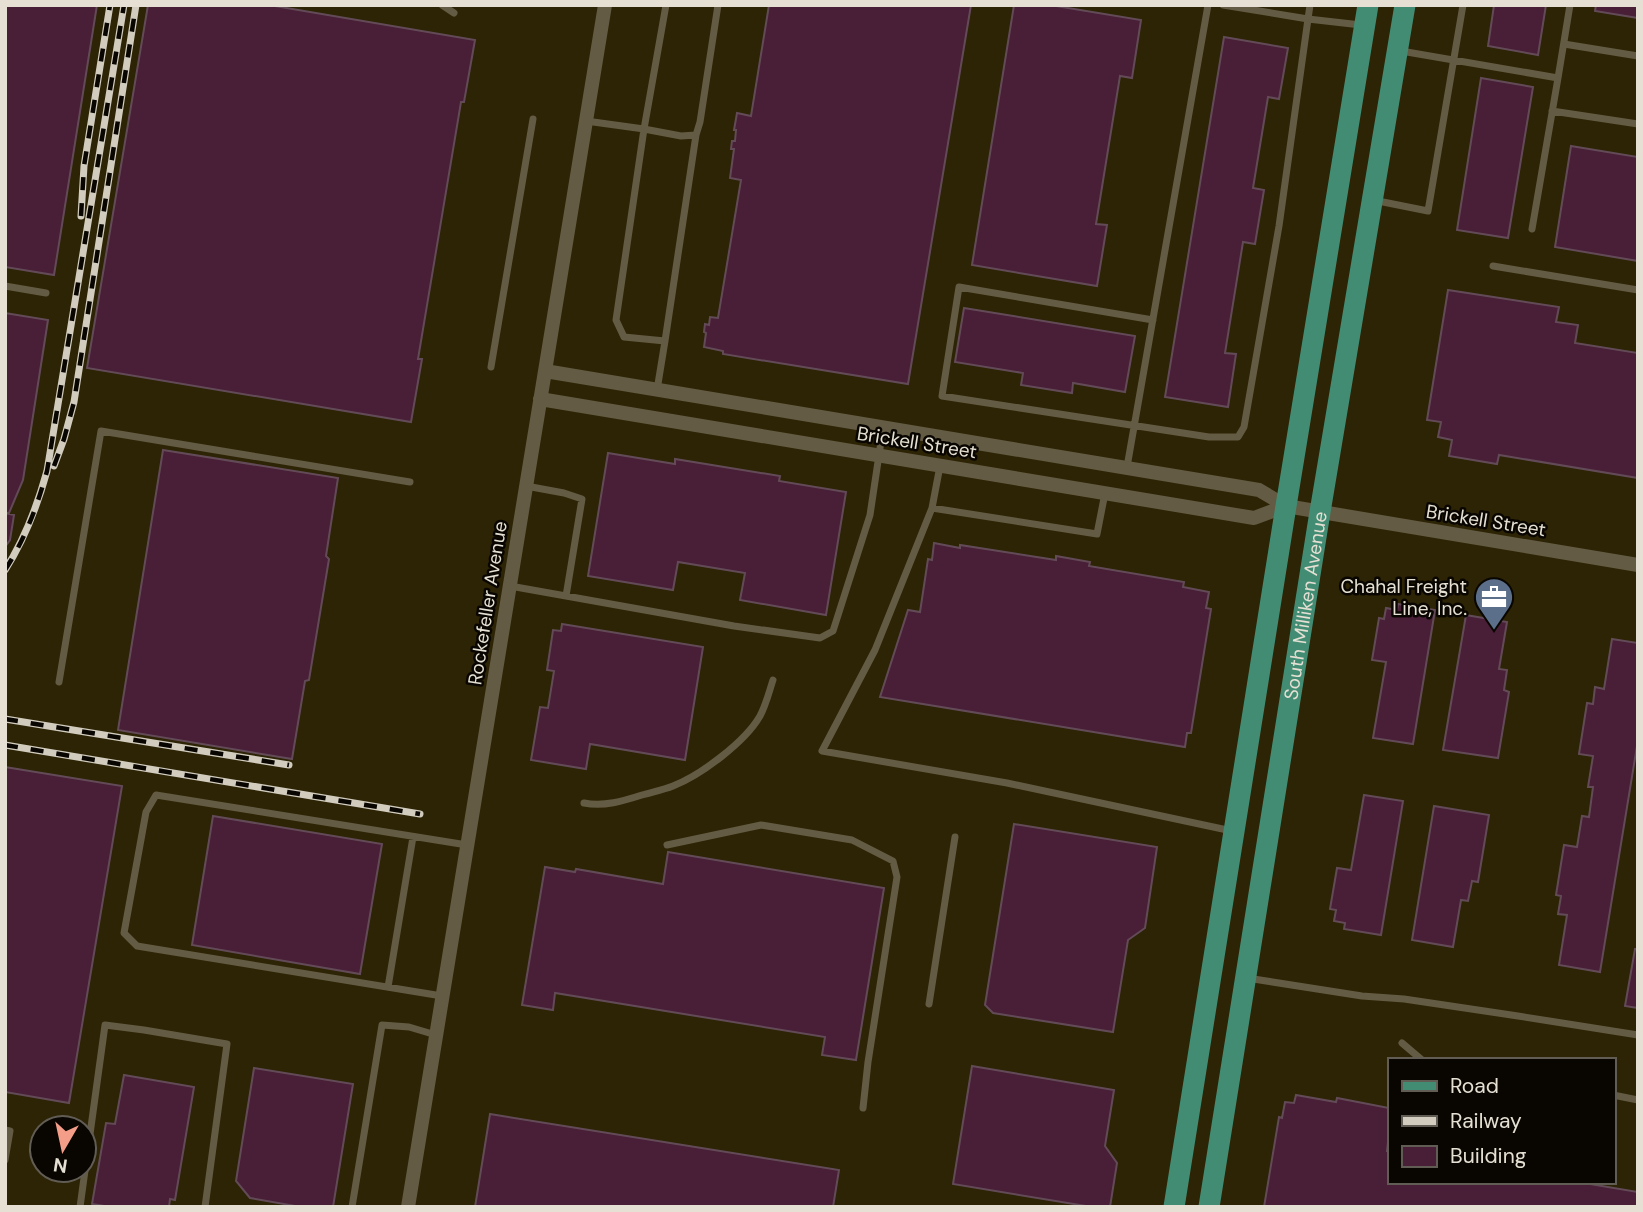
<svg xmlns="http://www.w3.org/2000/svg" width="1643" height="1212" viewBox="0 0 1643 1212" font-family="'DM Sans',sans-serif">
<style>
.built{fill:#2d2305;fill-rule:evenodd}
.building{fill:#491e37;stroke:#624b57;stroke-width:2}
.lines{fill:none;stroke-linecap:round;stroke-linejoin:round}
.service{stroke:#635b43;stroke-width:7}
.minor{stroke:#635b43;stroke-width:14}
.primary{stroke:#438c74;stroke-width:21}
.rail-casing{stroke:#d1ccbe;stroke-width:7}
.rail{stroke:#090601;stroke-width:4.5;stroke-dasharray:13;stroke-linecap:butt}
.labels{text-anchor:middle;stroke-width:5;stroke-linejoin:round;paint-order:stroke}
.street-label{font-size:19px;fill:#e5e0d3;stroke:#090601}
.poi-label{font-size:19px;fill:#e5e0d3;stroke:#090601;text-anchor:end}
</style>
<rect width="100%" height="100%" fill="#231b05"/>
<path class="built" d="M5,5H1638V1207H5ZM1389,1060H1613V1182H1389ZM42,1128H84V1170H42Z"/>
<path class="building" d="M5,5H97L54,275L5,267Z
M148,5H269L475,40L464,102H461L418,359H422L411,422L87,368Z
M769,5H971L908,384L723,354V351L704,347L706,333L704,332L705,324L709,325L710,317L718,318L741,180L730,178L734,149H731L732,141H735L736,130H734L737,113L751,116Z
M1014,5H1050L1141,20L1132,78L1120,76L1096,224L1107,225L1097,286L972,265Z
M1494,5H1546L1538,55L1488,46Z
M1596,5H1638V18L1595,11Z
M1224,37L1288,48L1279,99L1268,97L1253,188L1264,190L1255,244L1243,242L1225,353L1236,354L1228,407L1165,397Z
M1481,78L1533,87L1508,238L1457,230Z
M1571,146L1638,157V261L1555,247Z
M1448,290L1559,307L1556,322L1578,325L1575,343L1638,353V478L1499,455L1497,464L1449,456L1452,440L1438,437L1441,422L1427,420Z
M964,308L1135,336L1125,392L1073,383L1072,393L1021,385L1023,373L955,362Z
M5,313L48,320L23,480L9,513H5Z
M163,450L338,478L326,556L329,559L309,680L305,681L292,759L118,730Z
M608,453L675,464V459L780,476L779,481L846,492L826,615L740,600L745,573L678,562L673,590L588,576Z
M5,513L14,515L10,540L5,547Z
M934,543L960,548V545L1056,560V556L1090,562L1089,566L1184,582L1183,587L1209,592L1206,608L1211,609L1191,733H1187L1185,747L880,697L908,610L920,612L928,559L932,560Z
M1398,604L1435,610L1413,744L1373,738L1386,662L1372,660L1379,618L1384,619L1386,608L1397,610Z
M1466,615L1507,622L1499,669L1507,670L1504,690L1509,692L1498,758L1443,750Z
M562,624L703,647L685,760L590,744L586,769L531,760L540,707L548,708L554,671L547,670L553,630L561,631Z
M1612,639L1638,643V740L1600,972L1559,965L1567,915L1558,914L1561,896L1556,895L1564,845L1577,847L1582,816L1589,817L1593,787H1588L1593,756L1579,754L1587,703L1593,704L1595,687L1604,689Z
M5,767L122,786L69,1103L5,1092Z
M1364,795L1403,801L1381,935L1344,929L1345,923L1334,921L1336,910L1330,909L1337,868L1351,870Z
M1434,806L1489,815L1478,882L1472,881L1468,901L1461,900L1453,947L1412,940Z
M213,816L382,844L360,974L192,945Z
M1014,824L1157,847L1145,928L1128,940L1113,1032L993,1013L985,1005Z
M668,852L884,888L856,1060L822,1055L825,1037L555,993L553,1010L522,1005L545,867L575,872L576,869L663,884Z
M1635,949H1638V1008L1625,1006Z
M972,1066L1114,1090L1105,1146L1117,1163L1110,1207H1092L953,1184Z
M254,1068L353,1084L333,1207H301L250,1198L236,1181Z
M124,1075L194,1087L175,1200L170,1199L169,1207H111L92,1204L106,1123L115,1124Z
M1296,1095L1336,1102L1337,1098L1389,1108V1133L1387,1151H1389V1182H1578L1638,1192V1207H1264L1279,1117L1282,1118L1285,1102L1294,1103Z
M490,1114L839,1170L833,1207H475Z"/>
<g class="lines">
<path class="service" d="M442,5L454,13
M1223,5L1308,19L1310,5
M1564,44L1638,56
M1401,51L1558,78L1532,229
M1558,78L1570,5
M1552,111L1638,124
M586,121L644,129L666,5
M1373,200L1428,211L1463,5
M1493,266L1638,290
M5,286L46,293
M1153,320L959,287L942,396L1209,437H1238L1244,427L1279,226L1308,19L1361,25
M665,341L696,135
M491,367L533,119
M657,390L665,341L624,337L616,320L644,129L681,136L696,135L700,122L718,5
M940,466L932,508L1097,534L1105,493
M1127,467L1208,5
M526,486L564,493L582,499L566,596
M932,508L875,650L822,751L1007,783L1232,831
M510,586L734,626L820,638L833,631L870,515L883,428
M59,682L101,431L410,482
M584,803C604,807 623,801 642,795C652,792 663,790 673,786C701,775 745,742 760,716C766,705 769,692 773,680
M667,845L761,825L852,840L893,861L897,877L868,1062L863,1108
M1247,978L1362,996L1404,999L1518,1016L1638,1035
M388,987L413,837
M442,996L137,946L124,933L146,812L156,795L467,845
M929,1004L955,837
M1402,1043L1422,1060
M1613,1095L1638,1100
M5,1130L10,1131L5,1160
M80,1207L105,1025L144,1030L227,1044L205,1207
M352,1207L382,1025L409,1027L436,1035"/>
<path class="minor" d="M545,371L1259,490L1286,506L1638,565
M540,399L1254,518L1286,506
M408,1207L605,5"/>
<g class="primary">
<path d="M1174,1207L1286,506L1368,5"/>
<path id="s1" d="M1209,1207L1320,512L1405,5"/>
</g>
<g class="rail-casing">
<path id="rail" d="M81,216L84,166L110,5
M54,466L64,439L74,402L136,5
M5,570C25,539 37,507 47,471L124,5
M5,719L289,765
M5,745L420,814"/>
</g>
<use href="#rail" class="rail"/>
</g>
<defs>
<g id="office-pin" transform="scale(2.0125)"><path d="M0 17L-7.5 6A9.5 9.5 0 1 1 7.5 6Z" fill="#5c6f8a" stroke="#090601"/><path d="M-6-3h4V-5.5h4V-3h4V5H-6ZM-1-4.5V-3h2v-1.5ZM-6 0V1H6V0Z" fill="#fff"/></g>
</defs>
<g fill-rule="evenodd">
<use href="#office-pin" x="1494" y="597"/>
</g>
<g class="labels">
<g class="street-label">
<text transform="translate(917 442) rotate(9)" y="7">Brickell Street</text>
<text transform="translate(1486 520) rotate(9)" y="7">Brickell Street</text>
<text transform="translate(487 603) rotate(-81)" y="7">Rockefeller Avenue</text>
<text dy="7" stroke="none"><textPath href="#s1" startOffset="609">South Milliken Avenue</textPath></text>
</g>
<g class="poi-label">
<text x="1467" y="593">Chahal Freight<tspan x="1467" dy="22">Line, Inc.</tspan></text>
</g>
</g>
<rect width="1643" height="1212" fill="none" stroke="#e5e0d3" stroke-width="14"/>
<rect x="1388" y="1058" width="228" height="126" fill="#090601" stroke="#615d55" stroke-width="2"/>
<rect x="1402" y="1081" width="35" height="10" fill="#438c74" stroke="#615d55" stroke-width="2"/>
<text x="1450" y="1093" font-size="21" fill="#e5e0d3">Road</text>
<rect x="1402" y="1116" width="35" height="10" fill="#d1ccbe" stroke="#615d55" stroke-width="2"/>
<text x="1450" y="1128" font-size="21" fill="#e5e0d3">Railway</text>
<rect x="1402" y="1146" width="35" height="21" fill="#491e37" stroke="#615d55" stroke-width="2"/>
<text x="1450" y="1163" font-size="21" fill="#e5e0d3">Building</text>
<g transform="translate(63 1149) rotate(189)"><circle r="33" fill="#090601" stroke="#615d55" stroke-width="2"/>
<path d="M0-5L12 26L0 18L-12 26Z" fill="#f49e89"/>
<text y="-10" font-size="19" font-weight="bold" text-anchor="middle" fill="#e5e0d3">N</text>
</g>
</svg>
